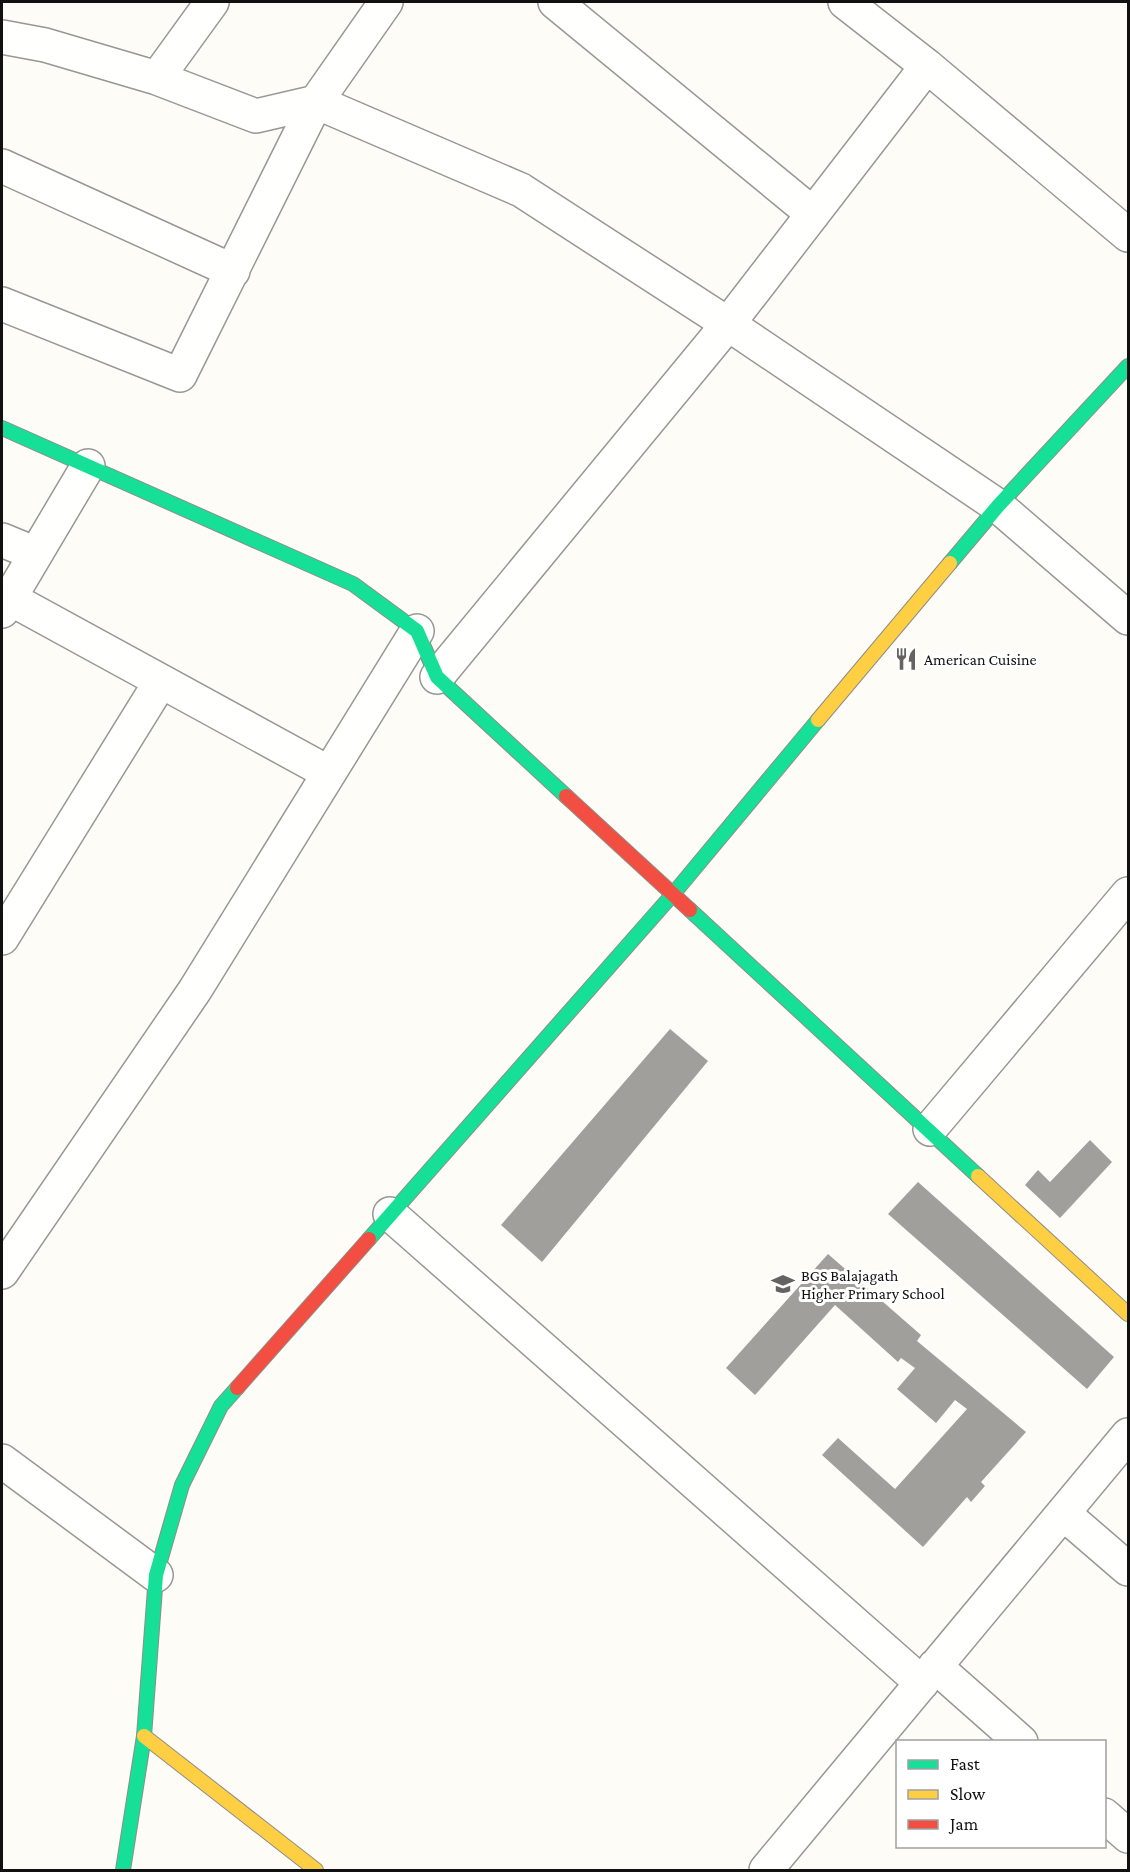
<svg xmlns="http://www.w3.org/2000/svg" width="1130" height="1872" viewBox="0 0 1130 1872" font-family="'Crimson Pro',serif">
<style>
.building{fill:#a19f9c}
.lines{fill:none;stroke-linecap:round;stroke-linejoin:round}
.street-casing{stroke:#979795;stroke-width:36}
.fast-casing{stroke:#8e8d8b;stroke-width:16}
.slow-casing{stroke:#8e8d8b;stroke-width:16}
.jam-casing{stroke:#8e8d8b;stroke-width:16}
.street{stroke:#fffffe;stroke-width:33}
.fast{stroke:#16e098;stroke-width:14}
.slow{stroke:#ffcf43;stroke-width:14}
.jam{stroke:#f24e42;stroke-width:14}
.labels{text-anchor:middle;stroke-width:6;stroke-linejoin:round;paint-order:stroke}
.poi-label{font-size:16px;fill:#111;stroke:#fff;text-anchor:start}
</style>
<rect width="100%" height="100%" fill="#fdfcf7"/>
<path class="building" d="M670,1029L708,1061L542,1262L501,1225Z
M1090,1140L1112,1162L1060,1218L1025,1185L1038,1170L1050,1182Z
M918,1182L1114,1357L1087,1389L888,1214Z
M828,1254L921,1335L917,1341L1026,1432L981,1482L985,1486L971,1502L967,1497L923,1547L822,1455L838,1438L895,1489L967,1409L955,1400L936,1423L897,1389L915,1368L901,1358L898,1362L835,1305L755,1395L726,1368Z"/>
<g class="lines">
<g class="street-casing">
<path id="street" d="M555,2L813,214
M845,2L927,66L1128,235
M2,37L45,45L157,78L256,116L316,102L521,190L728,324L998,506L1128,618
M157,78L212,2
M2,166L233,271
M2,304L180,375L316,102L386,2
M2,540L36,554
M9,598L329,773
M2,611L88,466
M437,677L728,324L927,66
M2,938L161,681
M930,1129L1128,894
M390,1214L922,1683
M2,1272L195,990L417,631
M2,1461L156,1575
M1063,1513L1128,1569
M935,1666L1021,1742
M1104,1815L1128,1836
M766,1870L1128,1435"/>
</g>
<g class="fast-casing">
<path id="fast" d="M2,428L353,584L417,631L437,677L566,796
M950,563L998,506L1128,366
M690,910L978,1176
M369,1239L674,893L818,720
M123,1870L144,1736L156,1575L182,1485L221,1406L237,1388"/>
</g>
<g class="slow-casing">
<path id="slow" d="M818,720L950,563
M978,1176L1128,1314
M144,1736L316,1870"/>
</g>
<g class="jam-casing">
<path id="jam" d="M566,796L690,910
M237,1388L369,1239"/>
</g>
<use href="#street" class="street"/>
<use href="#fast" class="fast"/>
<use href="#slow" class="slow"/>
<use href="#jam" class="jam"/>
</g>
<defs>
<g id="restaurant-bare" transform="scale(1.8)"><path d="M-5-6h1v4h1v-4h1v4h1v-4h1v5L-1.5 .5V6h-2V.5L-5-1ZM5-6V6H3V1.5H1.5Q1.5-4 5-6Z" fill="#646362" stroke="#fff" stroke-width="2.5" paint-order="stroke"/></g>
<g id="school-bare" transform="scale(1.8)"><path d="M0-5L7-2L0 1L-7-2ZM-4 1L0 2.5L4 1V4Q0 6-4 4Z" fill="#646362" stroke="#fff" stroke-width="2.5" paint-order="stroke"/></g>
</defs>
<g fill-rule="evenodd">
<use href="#restaurant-bare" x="906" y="659"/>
<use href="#school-bare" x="783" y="1284"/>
</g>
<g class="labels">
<g class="poi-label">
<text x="924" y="665">American Cuisine</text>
<text x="801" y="1281">BGS Balajagath<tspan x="801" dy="18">Higher Primary School</tspan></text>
</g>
</g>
<rect width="1130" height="1872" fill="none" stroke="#111111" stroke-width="6"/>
<rect x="896" y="1740" width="210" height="108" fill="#ffffff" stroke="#a0a0a0" stroke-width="1.5"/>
<rect x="908" y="1760" width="30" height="9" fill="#16e098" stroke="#a0a0a0" stroke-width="1.5"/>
<text x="950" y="1770" font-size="18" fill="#111111">Fast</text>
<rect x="908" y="1790" width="30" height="9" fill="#ffcf43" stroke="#a0a0a0" stroke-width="1.5"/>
<text x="950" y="1800" font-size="18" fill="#111111">Slow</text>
<rect x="908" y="1820" width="30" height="9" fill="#f24e42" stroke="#a0a0a0" stroke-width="1.5"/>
<text x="950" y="1830" font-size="18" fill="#111111">Jam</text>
</svg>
